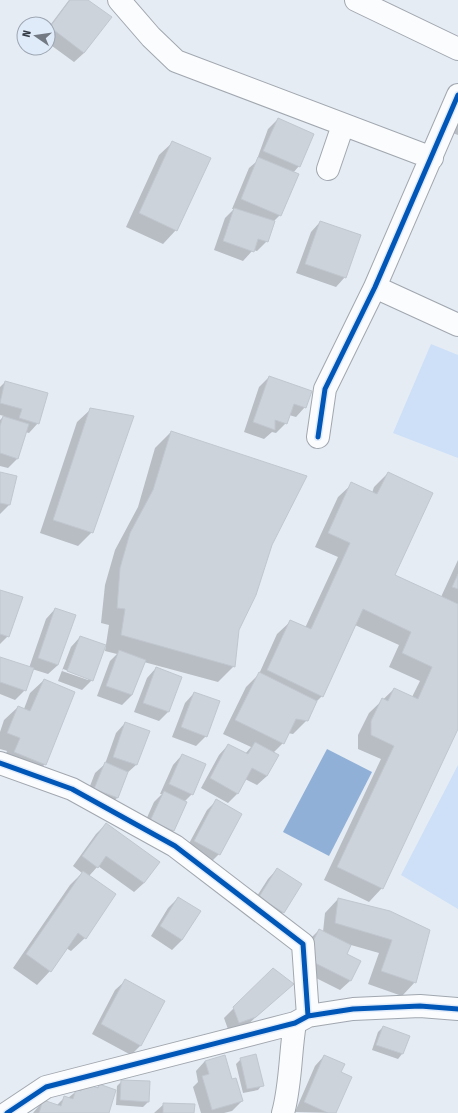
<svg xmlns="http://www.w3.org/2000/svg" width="458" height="1113" viewBox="0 0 458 1113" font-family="'Fira Sans Condensed',sans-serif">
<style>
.green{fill:#cde0f8}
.water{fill:#90b0d7}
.shadow{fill:#0003;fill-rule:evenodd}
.building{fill:#cdd3db;stroke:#c1c7cf}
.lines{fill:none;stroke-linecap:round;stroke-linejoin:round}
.minor-casing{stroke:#a1a7af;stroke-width:24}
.minor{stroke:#fbfcfd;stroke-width:22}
.cycleway-casing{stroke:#e0ebfa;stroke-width:8}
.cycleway{stroke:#0057b8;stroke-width:5}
</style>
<rect width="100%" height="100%" fill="#e6ecf4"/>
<path class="green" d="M431,344L458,355V458L393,433Z
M458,765V909L401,875Z"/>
<path class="water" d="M327,749L372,772L329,856L283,832Z"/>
<path class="shadow" d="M69,0H86L110,18L84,53L74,62L48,43V28Z
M458,114V135L450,132Z
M278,119L299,166L293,173L280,215L273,222L267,241L257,251L253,250L243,261L214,250L225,218L234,209H232L249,168L256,162L268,129Z
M173,142L176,230L163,244L126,227L159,155Z
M320,222L345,277L336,287L296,273L311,232Z
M269,377L305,407L296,417L289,415L286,423L276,433L272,432L264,439L244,432L259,387Z
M5,382L38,423L29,433L25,432L18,458L8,468L0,466V420L4,416L0,415V387Z
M91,409L92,532L78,546L40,533L77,422Z
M171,432L238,630L234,666L218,682L144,662L132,695L122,705L97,696L110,661L117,654L105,651L109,625L101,623L105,585L115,550L138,507L155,448Z
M0,473L15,476L9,505L0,514Z
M388,473L394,575L441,597L458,560V727L382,888L369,902L324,880L381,759L358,749V735L369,713L394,689L412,697L420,681L389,667L399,645L355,625L322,696L315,703L307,720L293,734L288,733L283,743L273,753L277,755L267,776L257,785L245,779L238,793L228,803L201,788L219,755L228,745L245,754L251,747L223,734L246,687L259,674L277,634L291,621L305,628L338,557L315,547L338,497L352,484L372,493L374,487Z
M0,591L8,636L0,644Z
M55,609L58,665L48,674L32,669L25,690L15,700L0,694V658L29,668L46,619Z
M80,637L92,680L82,690L58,681L71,647ZM63,669L88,678V680L62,671Z
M156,668L168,712L159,721L134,712L147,678Z
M44,680L45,764L32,778L1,766L7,751L0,749V732L4,720L18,707L24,709L30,693Z
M194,693L206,736L196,746L172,737L185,703Z
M125,723L136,765L126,774L117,798L107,808L85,799L95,773L105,764L116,733Z
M182,755L192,794L185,801L186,802L173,831L163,841L141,831L154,802L162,794H160L173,765Z
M216,801L219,854L209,864L185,851L207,810Z
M106,824L144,883L134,892L98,866L89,876L85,938L71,951L66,948L50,971L37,985L13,968L70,885L82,873L73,866L96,834Z
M277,869L283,912L274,922L250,907L268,879Z
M178,898L199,912L182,940L172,950L151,936L168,908Z
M338,899L390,912L415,982L402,996L368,984L379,953L351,945L345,954L360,961L350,981L340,990L296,968L309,940L319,930L323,932L325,913Z
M273,969L292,984L245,1027L229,1032L224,1018Z
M125,981L141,1045L131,1055L92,1034L115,990Z
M383,1027L408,1037L402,1054L398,1059L372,1050L378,1032Z
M324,1056L340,1073L335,1113L295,1112L315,1066Z
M241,1059L262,1085L258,1090L243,1093L236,1064Z
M205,1061L231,1080L242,1101L232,1111L224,1113H201L193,1087L198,1082L196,1071Z
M122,1081L149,1082L148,1102L143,1107L116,1105L117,1086Z
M84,1085L96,1088L99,1086L107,1113H33L43,1101L56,1106L65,1097L68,1098Z
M164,1104L193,1113H154Z"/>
<path class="building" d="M70,0H88L112,17L84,53L50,27Z
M278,118L314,134L300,167L263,151Z
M172,141L211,158L177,231L139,213Z
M258,157L299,174L281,216L241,199Z
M234,208L275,221L268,242L258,239L254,252L223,241Z
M320,221L361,235L346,278L305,264Z
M269,376L312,391L306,408L294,404L287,424L275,420V430L253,422Z
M5,381L48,393L39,424L19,418L22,409L0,403Z
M90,408L134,416L93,533L53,520Z
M3,416L29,424L18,459L0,453V426Z
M171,431L307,476L272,545L256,595L239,630L235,667L121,635L125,609L117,608L120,568L130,533L153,490Z
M0,472L17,476L10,505L0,503Z
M388,472L433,493L395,575L458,604V729L383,889L337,867L394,746L371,735V721L382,698L388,701L394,688L418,699L432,667L402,653L411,632L363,609L323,697L267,670L290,620L311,629L350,543L328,533L351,482L377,494Z
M458,574V589L452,587Z
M0,590L23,597L9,637L0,634Z
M55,608L76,615L58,665L38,658Z
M80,636L106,645L93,681L67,671Z
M119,650L146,660L132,695L106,686Z
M0,657L34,668L26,691L0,682Z
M156,667L182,677L169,712L143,703Z
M259,672L317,701L308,721L296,719L284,744L235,720Z
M44,679L75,692L46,765L14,752L20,738L7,733L18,706L30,711Z
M194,692L220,701L207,737L181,727Z
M125,722L150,731L137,765L113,757Z
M255,742L279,755L267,776L252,768L238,794L210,778L228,744L248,754Z
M182,754L206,764L193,795L169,784Z
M105,762L128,772L118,798L94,789Z
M164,791L187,802L174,831L150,821Z
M216,799L242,814L220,855L194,841Z
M106,823L160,862L144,883L106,856L98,868L82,856Z
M277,868L302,884L284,913L259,897Z
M83,871L116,894L86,939L78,933L51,972L26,954Z
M178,897L201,911L182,940L160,926Z
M338,898L390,911L430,930L416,983L381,971L392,940L335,923Z
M319,929L351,945L347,954L361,961L351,981L305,958Z
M273,968L294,984L256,1017L239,1023L233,1007Z
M125,979L165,1001L141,1046L101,1024Z
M383,1026L410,1036L403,1054L376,1045Z
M256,1054L264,1086L247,1089L240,1058Z
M225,1055L232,1079L236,1078L243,1101L212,1110L202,1076L209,1074L205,1061Z
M324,1055L345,1064L341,1072L352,1077L336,1113H328L304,1102Z
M121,1080L150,1081L149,1102L120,1100Z
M83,1083L98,1088L99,1084L116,1090L109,1113H39L43,1100L61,1106L64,1096L73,1099L76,1089L81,1091Z
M163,1103L195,1104L194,1113H163Z"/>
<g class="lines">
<g class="minor-casing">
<path id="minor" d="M119,0L151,37L176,61L432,158
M356,0L458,49
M328,169L343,125
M375,287L458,325
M318,437L325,389L375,287L458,95
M0,763L72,789L175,846L303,944L308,1016
M7,1113L46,1087L295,1023L308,1016L353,1009L420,1006L458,1009
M283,1113C291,1084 290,1053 295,1023"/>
</g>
<use href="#minor" class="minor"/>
<g class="cycleway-casing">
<path id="cycleway" d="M318,437L325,389L375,287L458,95
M0,763L72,789L175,846L303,944L308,1016
M7,1113L46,1087L295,1023L308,1016L353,1009L420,1006L458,1009"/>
</g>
<use href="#cycleway" class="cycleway"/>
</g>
<g transform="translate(36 36) rotate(283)"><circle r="19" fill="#e0ebfa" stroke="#9ca5b2"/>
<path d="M0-3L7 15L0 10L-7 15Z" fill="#737a83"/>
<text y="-6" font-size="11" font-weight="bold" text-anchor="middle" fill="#353c46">N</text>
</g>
</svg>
